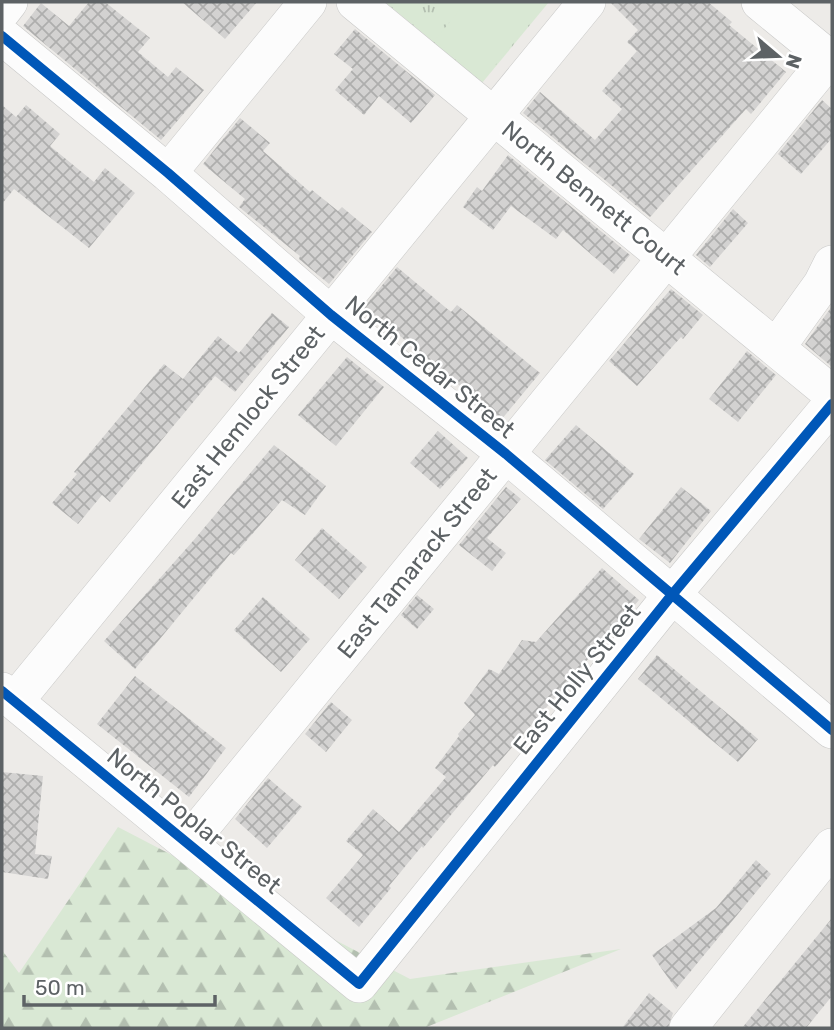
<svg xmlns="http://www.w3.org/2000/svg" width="834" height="1030" viewBox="0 0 834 1030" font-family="Rubik,sans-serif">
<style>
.forest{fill:url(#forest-firs)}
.park{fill:url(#park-tufts)}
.pitch{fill:#d9e8d4}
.building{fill:url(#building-cross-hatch)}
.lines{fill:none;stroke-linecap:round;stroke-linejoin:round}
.minor-casing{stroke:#c9c9c8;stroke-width:38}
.minor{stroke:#fcfcfc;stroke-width:37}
.cycleway-casing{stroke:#fff;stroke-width:15}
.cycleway{stroke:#0057b8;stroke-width:10}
.labels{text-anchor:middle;stroke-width:5;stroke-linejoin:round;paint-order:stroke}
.street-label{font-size:24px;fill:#5d6265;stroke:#fff}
</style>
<defs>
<pattern id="forest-firs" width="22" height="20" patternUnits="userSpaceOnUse" patternTransform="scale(1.75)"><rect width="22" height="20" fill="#d9e8d4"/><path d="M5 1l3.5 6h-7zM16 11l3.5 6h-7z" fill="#b3bfb0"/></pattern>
<pattern id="park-tufts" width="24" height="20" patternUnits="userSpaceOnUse" patternTransform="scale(1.75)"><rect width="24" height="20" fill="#d9e8d4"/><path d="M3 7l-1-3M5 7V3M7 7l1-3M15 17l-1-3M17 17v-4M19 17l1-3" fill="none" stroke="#b3bfb0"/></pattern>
<pattern id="building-cross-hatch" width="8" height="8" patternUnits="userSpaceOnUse" patternTransform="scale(1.75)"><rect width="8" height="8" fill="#d3d2d1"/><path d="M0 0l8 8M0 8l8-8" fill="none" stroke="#aeaead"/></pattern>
</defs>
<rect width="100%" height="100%" fill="#edebe8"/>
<path class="forest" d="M118,827L410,979L621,949L424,1028H2V950L19,973Z"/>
<path class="park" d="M385,2H549L482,83Z"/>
<path class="pitch" d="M466,2H543L546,4L483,80L435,40Z"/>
<path class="building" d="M89,2H105L150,38L138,52L168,77L176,67L204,90L161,140L23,26L41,3L69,26Z
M182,2H257L225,39Z
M610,2H708L732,22L729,25L786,72L751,114L746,109L650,217L523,113L540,92L595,140L622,109L602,91L637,51L627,42L638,30Z
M355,29L435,95L411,123L379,96L364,115L335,90L353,69L334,54Z
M822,100L832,109V138L801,174L778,154Z
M2,105L16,117L26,105L60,134L50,146L94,182L105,168L135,193L89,248L14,189L2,204Z
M240,118L270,143L263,151L310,192L312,190L338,211L342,207L372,232L329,284L299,259L300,256L239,207L245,199L203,164Z
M508,155L630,255L614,274L563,230L556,239L511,206L493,230L463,207L477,187L482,191Z
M733,209L748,223L710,267L696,255Z
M397,267L451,312L457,305L540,373L501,420L394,331L391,334L362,310Z
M671,289L703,315L683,339L681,337L637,386L609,361Z
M832,306V367L805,344Z
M272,313L289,327L235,392L215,376L110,502L102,495L78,524L52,503L77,474L74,472L164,364L183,379L218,336L239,353Z
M747,351L776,375L738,422L709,399Z
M347,357L384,387L336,446L298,415Z
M576,425L634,474L603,509L545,460Z
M438,431L468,458L440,489L410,463Z
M274,445L326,486L305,515L282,500L234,555L231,553L135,669L104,641L193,541Z
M506,487L521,499L487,538L506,553L492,571L459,545Z
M681,487L711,511L670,563L639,539Z
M322,528L367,567L339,599L295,560Z
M602,568L639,600L495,767L493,765L423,848L422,846L389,886L391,888L359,927L326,898L363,855L346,841L373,809L399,832L446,777L435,768L459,736L458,734L475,715L464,703L489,669L499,674L522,640L536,642Z
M417,595L434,609L417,629L401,615Z
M263,597L310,639L281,672L234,630Z
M657,655L758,739L738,762L638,679Z
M135,676L226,748L189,797L97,724Z
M331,702L352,720L326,752L305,734Z
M2,772L43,776L35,854L52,856L48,879L2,872Z
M268,778L302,807L267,848L235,819Z
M756,860L771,874L676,989L652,955L716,908Z
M832,918V996L806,1028H742Z
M649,993L673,1013L668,1028H622Z"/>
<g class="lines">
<g class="minor-casing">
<path id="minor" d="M355,2L832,394
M760,2L832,61
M2,11L9,2
M2,36L168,173L331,315L506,454L832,730
M168,173L308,2
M776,348L822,284L832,264
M2,691L359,984L671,596L832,404
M15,701L587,2
M188,843L832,55
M688,1028L832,847"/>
</g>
<use href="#minor" class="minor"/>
<g class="cycleway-casing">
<path id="cycleway" d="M2,36L168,173L331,315L506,454L832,730
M2,691L359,984L671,596L832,404"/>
</g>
<use href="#cycleway" class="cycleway"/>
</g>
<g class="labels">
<g class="street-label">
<text transform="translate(594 198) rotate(39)" y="8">North Bennett Court</text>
<text transform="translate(430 367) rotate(39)" y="8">North Cedar Street</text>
<text transform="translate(248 417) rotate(-51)" y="8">East Hemlock Street</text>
<text transform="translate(417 563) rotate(-51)" y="8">East Tamarack Street</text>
<text transform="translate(577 679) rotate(-51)" y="8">East Holly Street</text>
<text transform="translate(194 821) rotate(39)" y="8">North Poplar Street</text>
</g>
</g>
<rect width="834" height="1030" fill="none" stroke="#5d6265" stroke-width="7"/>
<g transform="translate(778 56) rotate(109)" stroke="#ffffff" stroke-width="5" paint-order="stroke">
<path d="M0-5L12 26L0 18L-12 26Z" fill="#5d6265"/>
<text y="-10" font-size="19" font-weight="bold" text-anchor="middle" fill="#5d6265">N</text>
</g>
<path d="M24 995v10h191v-10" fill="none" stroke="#5d6265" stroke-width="3.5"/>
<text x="35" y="995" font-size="21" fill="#5d6265" stroke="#ffffff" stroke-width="5" paint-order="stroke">50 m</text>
</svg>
